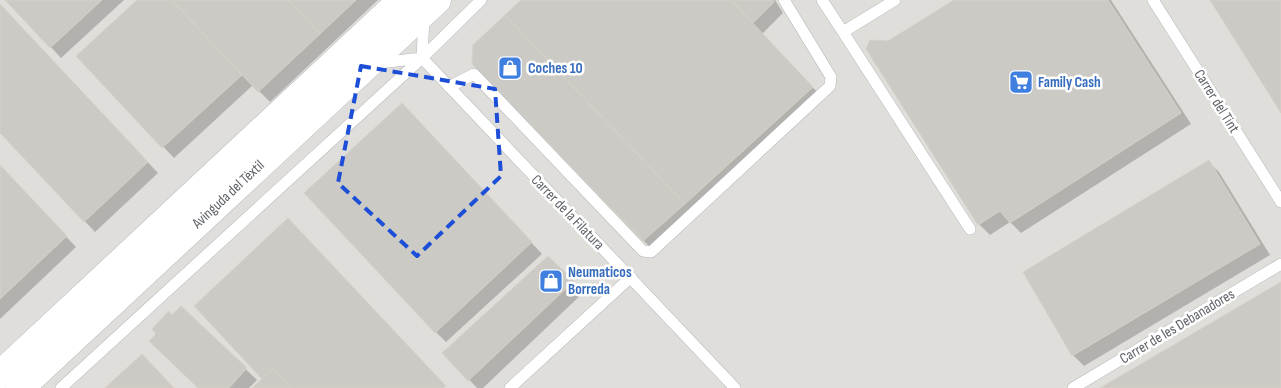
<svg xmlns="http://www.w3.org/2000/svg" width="1281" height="388" viewBox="0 0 1281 388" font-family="'Sofia Sans Condensed',sans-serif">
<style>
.industrial{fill:#e0deda}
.shadow{fill:#0003}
.building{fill:#cccac5;stroke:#d6d1c6}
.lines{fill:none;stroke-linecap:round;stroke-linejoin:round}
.lane-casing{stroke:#b5b8bc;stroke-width:12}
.secondary-casing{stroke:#b6babf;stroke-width:29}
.lane{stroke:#fff;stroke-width:11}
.secondary{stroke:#fff;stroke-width:28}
.marked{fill:none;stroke:#1d4ed8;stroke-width:4;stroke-dasharray:10 6;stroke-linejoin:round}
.labels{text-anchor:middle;stroke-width:5;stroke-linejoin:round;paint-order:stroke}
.shop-label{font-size:15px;font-weight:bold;fill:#366cbe;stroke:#fff;text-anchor:start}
.street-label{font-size:15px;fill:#5f6368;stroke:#fff}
</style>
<rect width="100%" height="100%" fill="#f1efe8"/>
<path class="industrial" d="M0,0H1281V388H0Z"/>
<path class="shadow" d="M7,0H124L61,58Z
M138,0H378L270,102L253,85L174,158L78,57Z
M523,0H775L783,13L762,34L823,98L654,251L643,240Z
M956,0H1111L1191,124L1021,233L1010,222L990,235L979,224L868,49L888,43Z
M0,5L158,173L95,232L0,131Z
M413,115L542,254L446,342L436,332Z
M1209,162L1219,172L1270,255L1084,366L1073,355L1025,273Z
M0,166L76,247L0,319Z
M548,257L583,293L483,388H477L444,353Z
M181,307L257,380L249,388H200L172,317Z"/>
<path class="building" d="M5,0H102L50,48Z
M137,0H172L242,75L162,148L76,56Z
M172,0H288L320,34L258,92Z
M288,0H356L320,34Z
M521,0H731L813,87L685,204L505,15Z
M731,0H773L774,2L753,23Z
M954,0H1108L1181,113L1010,223L1000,211L978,225L866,49L870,40L888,41Z
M1210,0H1281V113Z
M0,4L148,162L84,222L0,133Z
M505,15L685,204L643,241L472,64L473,45Z
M402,103L532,242L435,333L304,193Z
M1209,160L1260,244L1072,356L1023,272Z
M0,165L67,236L0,299Z
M288,218L446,386L443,388H291L273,369L262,379L194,306Z
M548,256L574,281L468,381L442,353Z
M1281,282V388H1100Z
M181,306L247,368L229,388H198L149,341L156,334L152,329L169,311L172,315Z
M142,354L174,388H105Z
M273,369L291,388H252L262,379Z"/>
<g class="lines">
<g class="lane-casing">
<path id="lane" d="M822,0L843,32L895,0
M1153,0L1281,202
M843,32L970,229
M422,58L735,388
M422,58L424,17
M379,63L422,58
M449,87L474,74L643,251L651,252L830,86L831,77L784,0
M61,388L422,58L481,0
M510,388L631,277
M1073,388L1281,264"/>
</g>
<g class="secondary-casing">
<path id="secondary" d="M0,375L402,0
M20,388L437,0"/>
</g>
<use href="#lane" class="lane"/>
<use href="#secondary" class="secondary"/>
</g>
<path class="marked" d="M361,66L495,89L501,176L417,256L338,183Z"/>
<defs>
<g id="shop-square" transform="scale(1.25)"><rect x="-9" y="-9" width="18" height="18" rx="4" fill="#3f7fe0" stroke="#fff"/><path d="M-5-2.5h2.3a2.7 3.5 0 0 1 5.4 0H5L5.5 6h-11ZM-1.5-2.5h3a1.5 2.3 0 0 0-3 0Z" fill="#fff"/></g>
<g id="supermarket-square" transform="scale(1.25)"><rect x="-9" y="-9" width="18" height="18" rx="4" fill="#3f7fe0" stroke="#fff"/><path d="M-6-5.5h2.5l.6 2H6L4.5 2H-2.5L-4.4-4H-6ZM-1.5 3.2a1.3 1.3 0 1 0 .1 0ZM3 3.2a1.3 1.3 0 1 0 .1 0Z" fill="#fff"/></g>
</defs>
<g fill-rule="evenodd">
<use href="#shop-square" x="510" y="68"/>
<use href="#supermarket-square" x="1021" y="82"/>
<use href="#shop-square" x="551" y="281"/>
</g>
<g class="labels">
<g class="shop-label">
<text x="528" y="73">Coches 10</text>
<text x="1038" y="87">Family Cash</text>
<text x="568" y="277">Neumaticos<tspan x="568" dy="17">Borreda</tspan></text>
</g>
<g class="street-label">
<text transform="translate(1217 101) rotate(58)" y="5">Carrer del Tint</text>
<text transform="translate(228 194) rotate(-43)" y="5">Avinguda del Tèxtil</text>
<text transform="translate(568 212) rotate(46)" y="5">Carrer de la Filatura</text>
<text transform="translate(1177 326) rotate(-31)" y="5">Carrer de les Debanadores</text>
</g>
</g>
</svg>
